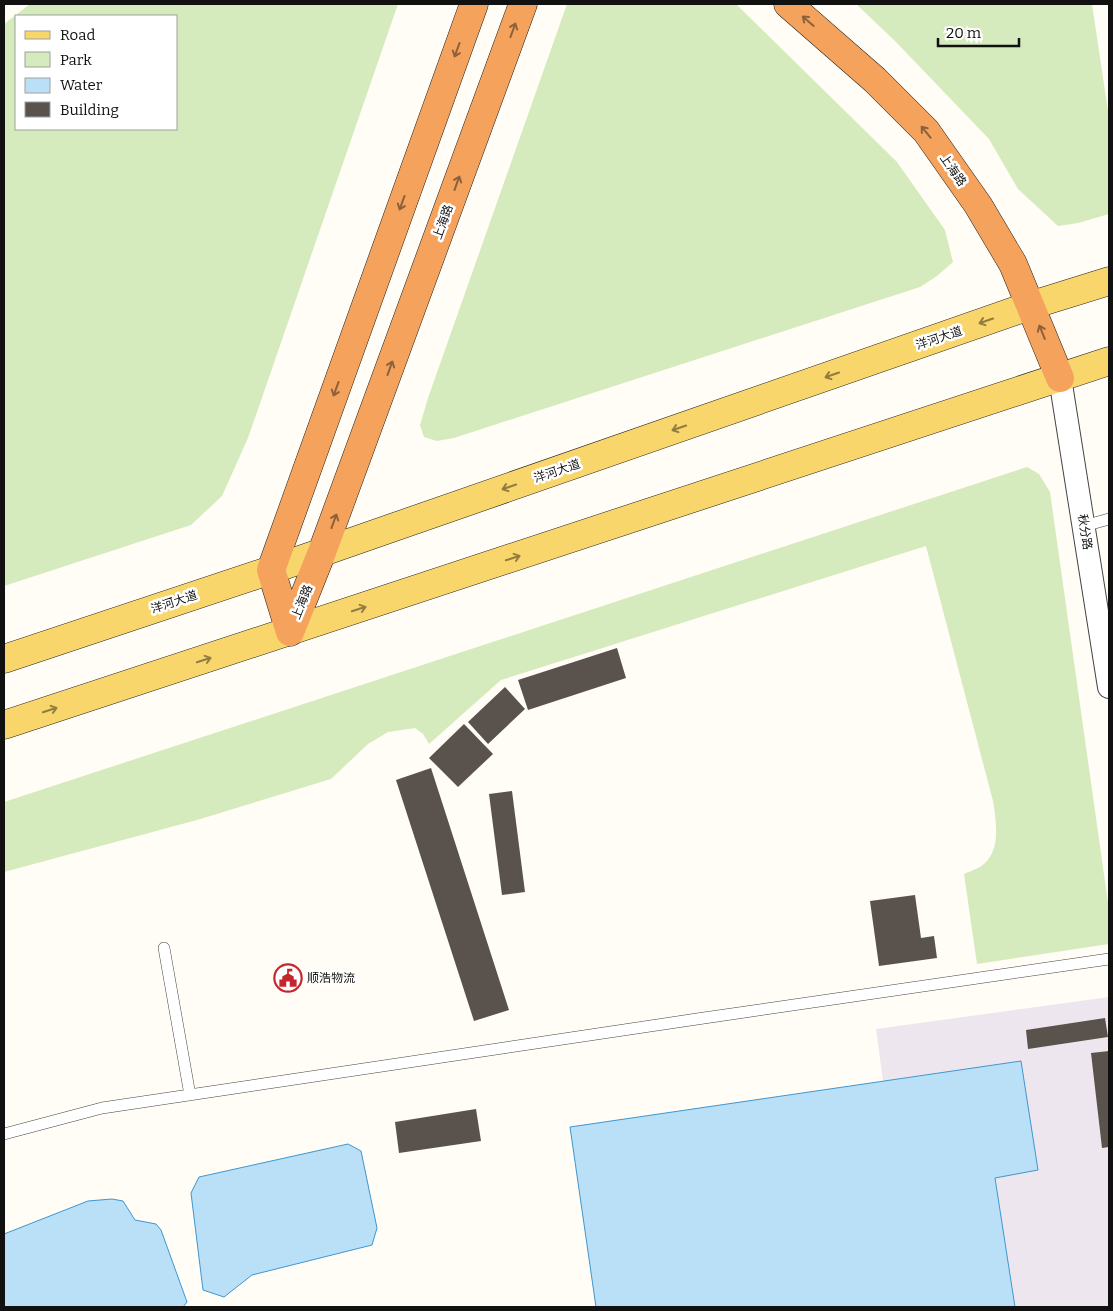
<svg xmlns="http://www.w3.org/2000/svg" width="1113" height="1311" viewBox="0 0 1113 1311" font-family="Bitter,'Noto Sans SC',serif">
<style>
.industrial{fill:#eee6ef}
.green{fill:#d5ebbd;fill-rule:evenodd}
.water{fill:#b9e0f7;stroke:#3f96cf}
.building{fill:#5a524d}
.lines{fill:none;stroke-linecap:round;stroke-linejoin:round}
.lane-casing{stroke:#444;stroke-width:12}
.street-casing{stroke:#444;stroke-width:24}
.primary-casing{stroke:#222;stroke-width:29}
.highway-casing{stroke:#222;stroke-width:29}
.lane{stroke:#fff;stroke-width:11}
.street{stroke:#fff;stroke-width:22}
.primary{stroke:#f9d66b;stroke-width:28}
.highway{stroke:#f5a25d;stroke-width:28}
.oneway{stroke:#8e613b}
.oneway2{stroke:#917d42}
.labels{text-anchor:middle;stroke-width:5;stroke-linejoin:round;paint-order:stroke}
.street-label{font-size:12px;fill:#111;stroke:#fff}
.poi-label{font-size:12px;fill:#111;stroke:#fff;text-anchor:start}
</style>
<rect width="100%" height="100%" fill="#fffdf5"/>
<path class="industrial" d="M1109,997V1307H1015L995,1177L1021,1061L883,1081L876,1029Z"/>
<path class="green" d="M30,4H398L248,438L222,496L191,525L4,586V24ZM176,16V129H16V16Z
M567,4H736L897,162L945,230L953,262L937,276L920,287L454,438L437,441L424,437L420,425L428,398Z
M856,4H1092L1109,118V214L1078,223L1058,226L1018,189L989,139L895,41Z
M1027,467L1039,474L1050,492L1109,910V944L977,964L964,874C971,871 980,868 985,863C1001,848 996,820 993,801L926,546L501,680L429,744L423,734L415,728L388,732L368,744L331,779L197,820L4,872V802Z"/>
<path class="water" d="M1021,1061L1038,1170L995,1178L1015,1307H596L570,1127Z
M348,1144L361,1151L377,1228L372,1245L252,1275L224,1297L203,1290L191,1193L199,1177Z
M112,1199L123,1201L135,1220L156,1224L161,1230L187,1302L183,1307H4V1234L88,1201Z"/>
<path class="building" d="M617,648L626,678L528,710L518,680Z
M505,687L525,709L488,744L468,722Z
M464,724L493,754L458,787L429,758Z
M431,768L509,1010L474,1021L396,780Z
M512,791L525,892L502,895L489,794Z
M915,895L921,938L934,936L937,958L879,966L870,901Z
M1105,1018L1108,1037L1028,1049L1026,1030Z
M1109,1051V1147L1102,1148L1091,1053Z
M476,1109L481,1141L399,1153L395,1122Z"/>
<g class="lines">
<g class="lane-casing">
<path id="lane" d="M1084,526L1109,519
M164,948L190,1095
M4,1134L102,1108L697,1019L1109,959"/>
</g>
<g class="street-casing">
<path id="street" d="M1060,378L1109,687"/>
</g>
<g class="primary-casing">
<path id="primary" d="M4,659L271,570L1032,305L1109,281
M4,725L1109,361"/>
</g>
<g class="highway-casing">
<path id="highway" d="M788,4L875,80L926,131L978,205L1013,264L1060,378
M290,632L322,552L523,4
M290,632L271,570L474,4"/>
</g>
<use href="#lane" class="lane"/>
<use href="#street" class="street"/>
<use href="#primary" class="primary"/>
<use href="#highway" class="highway"/>
</g>
<defs><path id="oneway-shaft" d="M-6 0H5M1.5-3L5.5 0L1.5 3" fill="none" stroke-width="1.6" stroke-linecap="round" stroke-linejoin="round" transform="scale(1.25)"/></defs>
<g class="oneway">
<use href="#oneway-shaft" transform="translate(808 21) rotate(-139)"/>
<use href="#oneway-shaft" transform="translate(513 30) rotate(-70)"/>
<use href="#oneway-shaft" transform="translate(457 50) rotate(110)"/>
<use href="#oneway-shaft" transform="translate(926 132) rotate(-129)"/>
<use href="#oneway-shaft" transform="translate(457 183) rotate(-70)"/>
<use href="#oneway-shaft" transform="translate(402 203) rotate(110)"/>
<use href="#oneway-shaft" transform="translate(1042 332) rotate(-112)"/>
<use href="#oneway-shaft" transform="translate(390 368) rotate(-70)"/>
<use href="#oneway-shaft" transform="translate(336 389) rotate(110)"/>
<use href="#oneway-shaft" transform="translate(334 521) rotate(-70)"/>
</g>
<g class="oneway2">
<use href="#oneway-shaft" transform="translate(986 321) rotate(161)"/>
<use href="#oneway-shaft" transform="translate(832 375) rotate(161)"/>
<use href="#oneway-shaft" transform="translate(679 428) rotate(161)"/>
<use href="#oneway-shaft" transform="translate(509 487) rotate(161)"/>
<use href="#oneway-shaft" transform="translate(513 558) rotate(-18)"/>
<use href="#oneway-shaft" transform="translate(359 609) rotate(-18)"/>
<use href="#oneway-shaft" transform="translate(204 660) rotate(-18)"/>
<use href="#oneway-shaft" transform="translate(50 710) rotate(-18)"/>
</g>
<defs>
<g id="civic-ring" transform="scale(1.4375)"><circle r="9.5" fill="#fff" stroke="#c4262e" stroke-width="1.5"/><path d="M-.6-6.5H3V-4.5H.6V-3L4-1V1h2V6H-6V1h2V-1L-.6-3ZM-1.2 2.5V6h2.4V2.5Z" fill="#c4262e"/></g>
</defs>
<g fill-rule="evenodd">
<use href="#civic-ring" x="288" y="978"/>
</g>
<g class="labels">
<g class="street-label">
<text transform="translate(953 170) rotate(55)" y="4">上海路</text>
<text transform="translate(443 222) rotate(-70)" y="4">上海路</text>
<text transform="translate(939 338) rotate(-19)" y="4">洋河大道</text>
<text transform="translate(557 471) rotate(-19)" y="4">洋河大道</text>
<text transform="translate(1085 532) rotate(81)" y="4">秋分路</text>
<text transform="translate(174 602) rotate(-18)" y="4">洋河大道</text>
<text transform="translate(302 602) rotate(-68)" y="4">上海路</text>
</g>
<g class="poi-label">
<text x="307" y="982">顺浩物流</text>
</g>
</g>
<rect width="1113" height="1311" fill="none" stroke="#111111" stroke-width="10"/>
<rect x="15" y="15" width="162" height="115" fill="#ffffff" stroke="#a0a0a0"/>
<rect x="25" y="31" width="25" height="8" fill="#f9d66b" stroke="#a0a0a0"/>
<text x="60" y="40" font-size="15" fill="#111111">Road</text>
<rect x="25" y="52" width="25" height="15" fill="#d5ebbd" stroke="#a0a0a0"/>
<text x="60" y="65" font-size="15" fill="#111111">Park</text>
<rect x="25" y="78" width="25" height="15" fill="#b9e0f7" stroke="#a0a0a0"/>
<text x="60" y="90" font-size="15" fill="#111111">Water</text>
<rect x="25" y="102" width="25" height="15" fill="#5a524d" stroke="#a0a0a0"/>
<text x="60" y="115" font-size="15" fill="#111111">Building</text>
<path d="M938 38v8h81v-8" fill="none" stroke="#111111" stroke-width="2.5"/>
<text x="946" y="38" font-size="15" fill="#111111" stroke="#ffffff" stroke-width="4" paint-order="stroke">20 m</text>
</svg>
